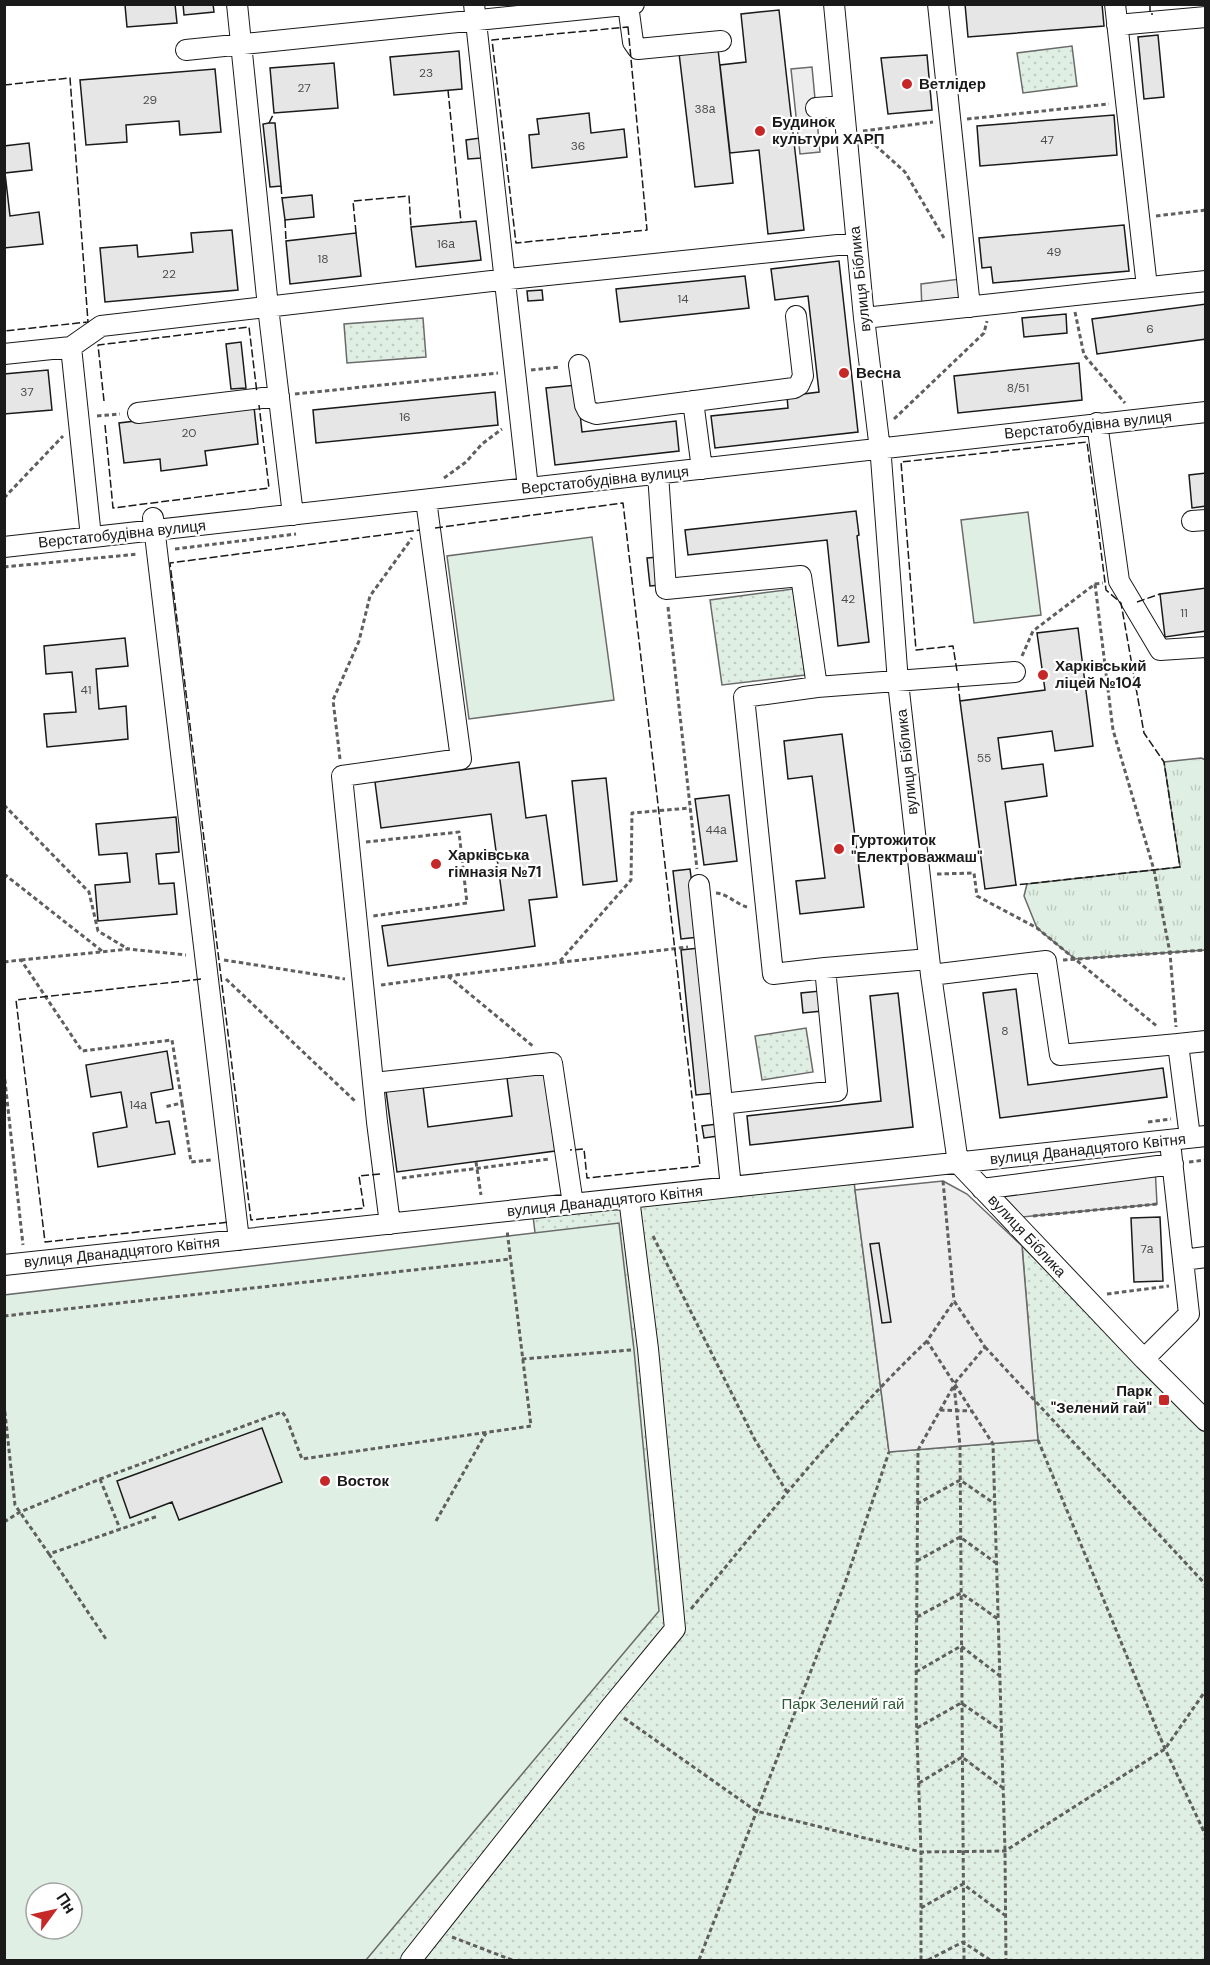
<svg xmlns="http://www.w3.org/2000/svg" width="1210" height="1965" viewBox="0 0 1210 1965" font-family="'DM Sans',sans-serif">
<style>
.grass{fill:url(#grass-tufts);stroke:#6a6a6a;stroke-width:1.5}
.park{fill:url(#park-dots);stroke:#6a6a6a;stroke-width:1.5}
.pitch{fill:#e0efe3;stroke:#6a6a6a;stroke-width:1.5;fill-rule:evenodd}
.parking{fill:#ededed;stroke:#6a6a6a;stroke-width:1.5}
.building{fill:#e6e6e6;stroke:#1a1a1a;stroke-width:1.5}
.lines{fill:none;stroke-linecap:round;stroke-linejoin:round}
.minor-casing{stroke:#1a1a1a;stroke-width:22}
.path{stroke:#5f5f5f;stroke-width:3;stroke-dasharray:4.5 3;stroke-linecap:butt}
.minor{stroke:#fff;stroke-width:20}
.fence{stroke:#1a1a1a;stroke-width:1.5;stroke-dasharray:8 3;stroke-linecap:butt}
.poi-dot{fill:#c62828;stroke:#fff;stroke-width:2}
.labels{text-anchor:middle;stroke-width:4.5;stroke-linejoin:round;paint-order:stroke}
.number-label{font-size:12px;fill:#4d4d4d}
.poi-label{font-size:15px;font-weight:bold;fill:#1a1a1a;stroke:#fff;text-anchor:start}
.street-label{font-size:15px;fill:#1a1a1a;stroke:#fff}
.park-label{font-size:15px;fill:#2b5a34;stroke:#fff}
</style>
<defs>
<pattern id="grass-tufts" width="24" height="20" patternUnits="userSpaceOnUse" patternTransform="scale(1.5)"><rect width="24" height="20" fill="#e0efe3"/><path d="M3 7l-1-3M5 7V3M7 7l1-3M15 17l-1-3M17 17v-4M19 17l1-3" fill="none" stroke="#c0ccc2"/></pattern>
<pattern id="park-dots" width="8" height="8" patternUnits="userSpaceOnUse" patternTransform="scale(1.5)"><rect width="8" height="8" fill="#e0efe3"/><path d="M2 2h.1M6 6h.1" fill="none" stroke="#c0ccc2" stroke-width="1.8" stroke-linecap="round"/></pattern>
</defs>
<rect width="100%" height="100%" fill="#fff"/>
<path class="grass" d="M1201,758L1206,760L1205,950L1075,959L1037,928L1024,896L1027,884L1180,867L1164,762Z"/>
<path class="park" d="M1072,46L1077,86L1023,93L1017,53Z
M423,318L426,357L347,363L344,324Z
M793,589L805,675L722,685L710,600Z
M806,1028L813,1072L762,1080L755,1036Z
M853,1174L889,1452L1038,1440L1022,1246L1205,1430V1960H342L587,1679L532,1207Z"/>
<path class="pitch" d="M1028,512L1041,615L974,623L961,520Z
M592,537L614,700L469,719L447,556Z
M619,1223L634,1350L659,1611L366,1960H5L4,1295ZM36,1893H72V1929H36Z"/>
<path class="parking" d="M812,67L820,152L800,154L791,69Z
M960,279L962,308L922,312L921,284Z
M1155,1166L1157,1204L1022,1217L993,1187Z
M943,1181L967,1194L1022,1246L1038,1440L889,1452L855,1190Z"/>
<path class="building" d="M175,4L177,23L127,27L125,5Z
M183,4H213L214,12L184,15Z
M965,4H1102L1104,26L968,37Z
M779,10L804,230L768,234L759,150L730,153L720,65L746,62L741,14Z
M1158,35L1164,97L1144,99L1138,37Z
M718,49L733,183L695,187L679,53Z
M459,51L462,89L394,95L390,57Z
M927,55L932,110L888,114L881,58Z
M334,63L338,108L274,113L270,68Z
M215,69L221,132L180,135L179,121L126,125L127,142L86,145L80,80Z
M589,113L591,133L624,129L627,157L532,168L529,135L539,134L537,119Z
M1114,115L1117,155L980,166L977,126Z
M269,123H275L281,186L270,187L263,124Z
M480,138L482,158L468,159L466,140Z
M29,143L32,170L5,173L10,216L39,212L43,244L4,248V146Z
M312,195L314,217L285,220L282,198Z
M476,221L481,260L416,267L411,227Z
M1124,225L1129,271L993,283L991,267L982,268L979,238Z
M232,230L238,290L105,302L100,248L137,245L138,257L193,252L191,233Z
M356,233L361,276L290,284L286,241Z
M839,261L858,432L715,448L711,416L788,408L787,396L819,392L808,296L775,300L771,269Z
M745,276L749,308L620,322L616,289Z
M542,290L543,300L528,301L527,291Z
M1206,304V339L1097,354L1092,319Z
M1066,314L1067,333L1024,337L1022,318Z
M241,342L246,388L231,389L226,344Z
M1079,363L1082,400L958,413L954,376Z
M48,370L52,410L4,414V374Z
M577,385L582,432L676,421L679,451L555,465L546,388Z
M495,392L498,425L316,443L313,410Z
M254,407L258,444L205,451L207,465L161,471L160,459L124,463L119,423Z
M1206,473V506L1192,508L1189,475Z
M856,511L859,535L857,536L869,642L838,646L827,540L688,555L685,530Z
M659,557L661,585L650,586L647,558Z
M1206,588V631L1165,637L1160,594Z
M1078,628L1093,746L1055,751L1052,731L998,738L1002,769L1043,764L1047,796L1005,802L1016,885L985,889L960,701L1045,690L1037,633Z
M125,638L128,666L96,669L99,709L126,706L128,739L47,747L44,714L76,712L72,672L46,674L44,646Z
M842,734L864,907L800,914L796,881L825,878L812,776L788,779L784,741Z
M519,762L526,818L546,815L557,897L529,900L535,946L388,966L382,926L504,910L491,814L381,828L375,782Z
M606,778L617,881L583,885L572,781Z
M729,795L737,861L704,865L695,799Z
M176,817L179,852L156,854L159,884L174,883L177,914L98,921L95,885L130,882L127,853L99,855L96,824Z
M690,869L699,937L681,939L673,871Z
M699,948L715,1093L696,1095L681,950Z
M1016,989L1028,1085L1163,1068L1167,1097L1000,1118L983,993Z
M820,991L822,1011L803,1013L801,993Z
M898,993L913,1127L750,1145L747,1116L881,1101L870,996Z
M167,1051L173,1089L151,1093L156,1123L169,1121L175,1154L98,1167L93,1133L127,1127L121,1092L91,1097L86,1065Z
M545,1073L555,1151L397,1172L386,1091L423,1086L428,1127L512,1116L507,1078Z
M717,1124L718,1136L704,1138L702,1126Z
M1160,1217L1163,1281L1134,1282L1131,1218Z
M879,1243L891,1322L882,1323L870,1244Z
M262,1428L282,1482L179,1520L172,1502L130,1518L117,1481Z"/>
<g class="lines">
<g class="minor-casing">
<path id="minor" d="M237,4L268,307L293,515
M474,4L528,488
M834,4L864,318L881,458L898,682L931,975L958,1163L1144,1359L1206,1421
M938,4L970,307
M1115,4L1147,287
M628,5L633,42L638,49L721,41
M1117,25L1206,17
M186,50L634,4
M816,108L843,106
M864,318L1206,281
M4,354L71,347
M579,365L585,405L588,411L596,414L794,388L799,385L803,376L796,316
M693,401L702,469
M138,413L279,396
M1097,423L1119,581L1160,650L1206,647
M658,474L666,589L801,576L817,687L1015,672
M153,518L239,1240
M1192,521L1206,520
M91,537L71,347L101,326L509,279L857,243
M4,547L1206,412
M817,687L744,697L773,974L825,968
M699,885L731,1187
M931,975L1046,961L1060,1055L1178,1044
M374,1083L552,1063L573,1204
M722,1104L837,1091L825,968L929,959
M1190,1137L1178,1044L1206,1041
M1171,1151L1183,1260L1206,1257
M982,1189L1173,1164
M390,1224L377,1122L342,776L461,759L426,500
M4,1265L1206,1136
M1144,1359L1189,1314L1183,1260
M411,1960L610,1708L675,1629L648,1349L629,1198"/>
</g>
<path class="path" d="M967,119L1109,104
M863,131L933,122
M864,135L905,172L944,238
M1156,216L1206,210
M1075,312L1084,355L1125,403
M531,370L560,367
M295,394L498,373
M97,416L120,414
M894,419L984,333L987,321
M444,478L466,462L482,444L502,429
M4,498L63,436
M175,549L296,534
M4,567L138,554
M1095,584L1113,730L1154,870L1170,953L1176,1027
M668,607L697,869
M1022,656L1033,631L1095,584L1103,583
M340,759L333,700L359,641L370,596L412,538
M4,805L89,892L98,931L128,949
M366,842L459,832L467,903L373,916
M4,874L102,951
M937,874L974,873L977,896L1037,928L1158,1027
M716,893C728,894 736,904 747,907
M21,960L129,949L186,955
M224,960L345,979
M1063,960L1206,950
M560,961L631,880L632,813L690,808
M4,962L21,960L82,1051L172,1040L182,1103L164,1107
M448,976L688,947
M226,979L356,1102
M381,985L448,976L534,1047
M4,1072L23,1245
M182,1103L191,1162L211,1160
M1148,1122L1171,1119
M476,1162L481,1195
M1189,1162L1206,1160
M402,1178L550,1159
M943,1181L954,1301
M1033,1216L1158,1204
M653,1236L755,1440L787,1492
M1107,1294L1169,1286
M4,1316L511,1259
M985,1347L1206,1585
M522,1359L631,1350
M4,1404L15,1505L49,1554L158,1516
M940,1410L971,1411
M1038,1440L1165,1749L1206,1836
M100,1479L120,1529
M917,1504L960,1480L995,1504
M436,1521L486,1433
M4,1522L20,1512L100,1479L282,1412L286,1417L302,1459L531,1426L507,1230
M49,1554L106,1639
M917,1561L960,1537L996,1563
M691,1609C767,1517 841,1423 927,1341
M917,1617L961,1593L998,1619
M916,1672L961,1646L1000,1676
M624,1718L756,1811L921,1852L1005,1851L1165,1749L1206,1690
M917,1728L961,1703L1002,1731
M919,1783L962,1757L1003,1788
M921,1908L963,1884L1006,1916
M452,1937L512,1960
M699,1960L845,1583L889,1452
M921,1960V1852L916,1708L918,1450L953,1387
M928,1960L963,1942L990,1960
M964,1960L960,1446L954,1384L985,1347L954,1301L927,1341L993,1444L1005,1851L1006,1960"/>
<use href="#minor" class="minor"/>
<path class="fence" d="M1150,4V14H1153
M628,27L647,230L516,243L492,40Z
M4,85L70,78L88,322L4,331
M448,90L461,222
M269,123L274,113
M281,186L282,198
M285,220L286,241
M356,233L353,201L409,196L411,227
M104,401L98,345L249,327L257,393
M105,425L113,508L269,488L259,405
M435,528L623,503L700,1166L587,1178L584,1149L570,1150
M1137,602L1160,594
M957,671L953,646L916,650L901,462L1087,442L1106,590L1121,603L1144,733L1164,762L1180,867L1016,885
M958,683L960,701
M201,979L16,1000L45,1242L230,1222
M380,1174L359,1176L364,1208L251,1220L170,563L420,530"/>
</g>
<g class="poi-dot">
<circle cx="907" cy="84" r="6"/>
<circle cx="760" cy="131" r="6"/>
<circle cx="844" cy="373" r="6"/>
<circle cx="1043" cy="675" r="6"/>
<circle cx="839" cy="849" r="6"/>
<circle cx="436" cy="864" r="6"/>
<rect x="1158" y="1394" width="12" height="12" rx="3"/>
<circle cx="325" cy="1481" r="6"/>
</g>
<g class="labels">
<g class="number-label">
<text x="426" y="77">23</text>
<text x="304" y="92">27</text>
<text x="150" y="104">29</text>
<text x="705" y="113">38а</text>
<text x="1047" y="144">47</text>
<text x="578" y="150">36</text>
<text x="446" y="248">16а</text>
<text x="1054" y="256">49</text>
<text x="323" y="263">18</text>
<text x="169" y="278">22</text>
<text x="683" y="303">14</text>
<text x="1150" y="333">6</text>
<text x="1018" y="392">8/51</text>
<text x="27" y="396">37</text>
<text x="405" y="421">16</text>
<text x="189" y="437">20</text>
<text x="848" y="603">42</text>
<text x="1184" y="617">11</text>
<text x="86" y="694">41</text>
<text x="984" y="762">55</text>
<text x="716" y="834">44а</text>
<text x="1005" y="1035">8</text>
<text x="138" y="1109">14а</text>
<text x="1147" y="1253">7а</text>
</g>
<g class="poi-label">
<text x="919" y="89">Ветлідер</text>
<text x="772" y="127">Будинок<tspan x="772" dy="17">культури ХАРП</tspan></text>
<text x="856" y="378">Весна</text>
<text x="1055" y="671">Харківський<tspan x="1055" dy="17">ліцей №104</tspan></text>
<text x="851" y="845">Гуртожиток<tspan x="851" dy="17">"Електроважмаш"</tspan></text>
<text x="448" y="860">Харківська<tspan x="448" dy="17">гімназія №71</tspan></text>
<text x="1152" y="1396" text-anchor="end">Парк<tspan x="1152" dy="17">"Зелений гай"</tspan></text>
<text x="337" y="1486">Восток</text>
</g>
<g class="street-label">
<text transform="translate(860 279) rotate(-96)" y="5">вулиця Біблика</text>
<text transform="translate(1088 425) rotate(-6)" y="5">Верстатобудівна вулиця</text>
<text transform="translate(605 480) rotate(-6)" y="5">Верстатобудівна вулиця</text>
<text transform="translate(122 534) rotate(-6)" y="5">Верстатобудівна вулиця</text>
<text transform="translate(907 762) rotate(-96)" y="5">вулиця Біблика</text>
<text transform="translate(1088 1149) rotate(-6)" y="5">вулиця Дванадцятого Квітня</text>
<text transform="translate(605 1201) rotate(-6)" y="5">вулиця Дванадцятого Квітня</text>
<text transform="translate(1027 1236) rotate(47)" y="5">вулиця Біблика</text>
<text transform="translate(122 1252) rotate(-6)" y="5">вулиця Дванадцятого Квітня</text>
</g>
<g class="park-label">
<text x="843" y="1709">Парк Зелений гай</text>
</g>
</g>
<rect width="1210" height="1965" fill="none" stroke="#1a1a1a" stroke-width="12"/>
<g transform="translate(54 1911) rotate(57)"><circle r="28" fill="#ffffff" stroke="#a3a3a3" stroke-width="1.5"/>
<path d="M0-4.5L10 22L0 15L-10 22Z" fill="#c62828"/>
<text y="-9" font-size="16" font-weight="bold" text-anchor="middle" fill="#1a1a1a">Пн</text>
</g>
</svg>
